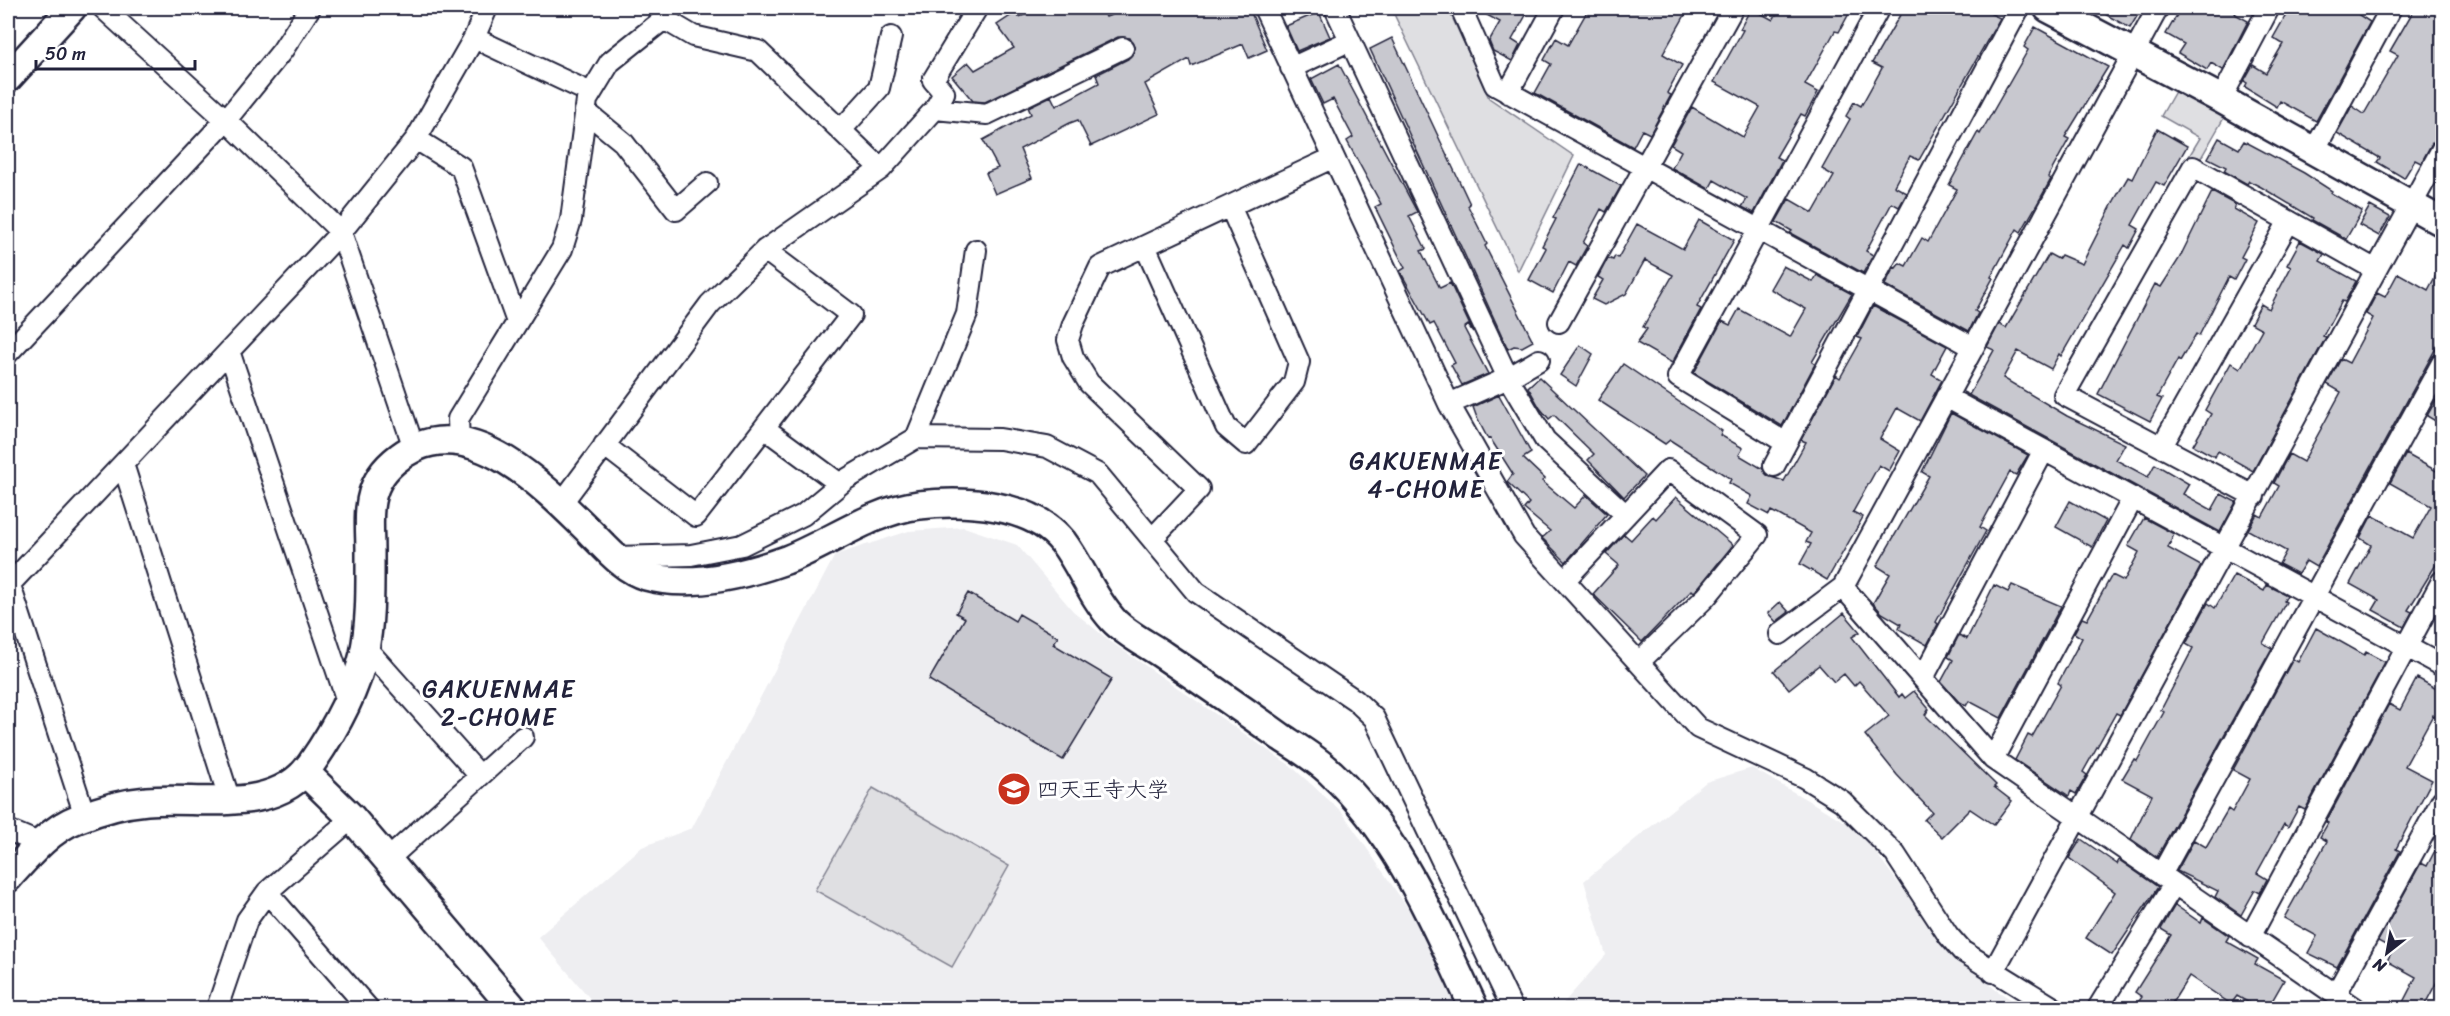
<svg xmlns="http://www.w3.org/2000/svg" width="2450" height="1016" viewBox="0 0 2450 1016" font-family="Sriracha,'Klee One',sans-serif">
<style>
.built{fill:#eeeef1}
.green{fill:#dfdfe2;stroke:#80808e;stroke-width:1.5}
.building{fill:#c8c8cf;stroke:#22223b;stroke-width:1.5}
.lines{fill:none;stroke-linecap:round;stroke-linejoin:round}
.street-casing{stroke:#22223b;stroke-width:24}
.secondary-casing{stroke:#22223b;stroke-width:32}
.street{stroke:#fff;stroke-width:20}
.secondary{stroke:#fff;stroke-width:27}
.labels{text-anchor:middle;stroke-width:6;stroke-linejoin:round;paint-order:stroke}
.poi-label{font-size:22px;fill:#22223b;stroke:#fff;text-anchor:start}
.neighbourhood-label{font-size:24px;letter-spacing:1.5px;fill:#22223b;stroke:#fff}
</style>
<rect width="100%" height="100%" fill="#fff"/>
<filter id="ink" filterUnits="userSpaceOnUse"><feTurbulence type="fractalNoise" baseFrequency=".0167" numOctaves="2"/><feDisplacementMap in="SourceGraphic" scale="12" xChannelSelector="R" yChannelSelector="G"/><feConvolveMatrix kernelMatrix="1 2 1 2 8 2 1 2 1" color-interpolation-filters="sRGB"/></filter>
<g filter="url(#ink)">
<path class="built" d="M964,527L1017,545L1073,611L1111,642L1291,766L1342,812L1420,926L1460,1008H598L538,937L642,847L692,828L835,555L909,531Z
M1752,768L1859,830L1936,934L1996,990L2025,1008H1559L1606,955L1584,881L1706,782Z"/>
<path class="green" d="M1391,8H1448L1489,98L1574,156L1518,271Z
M2177,88L2225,116L2198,163L2188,158L2200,138L2161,116Z
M873,788L1009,866L952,967L815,890Z"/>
<path class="building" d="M1042,8H1102L1106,17L1129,8H1249L1267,50L1249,58L1243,44L1191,66L1189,59L1145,84L1159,114L1091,146L1078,120L1070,123L1020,149L1032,178L995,194L986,173L998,168L983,140L1031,114L1028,107L1051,96L1056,106L1099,83L1096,75L1128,59L1135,49L1130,38L1118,37L985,102L973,101L952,76L968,62L975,70L1014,48L997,25L1015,13L1019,17Z
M1474,8H1530L1512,40L1520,45L1512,61L1493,51L1489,41L1500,22Z
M1589,8H1689L1663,54L1682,65L1667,93L1671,95L1650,134L1642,130L1633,147L1535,93L1551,64L1544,60L1556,38L1568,45Z
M1751,8L1773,20L1780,8H1852L1839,32L1835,31L1805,85L1818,92L1805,116L1801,114L1776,157L1782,160L1754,213L1742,207L1747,199L1714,180L1709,189L1672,168L1681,151L1671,145L1692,107L1743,137L1760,107L1714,82L1743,30L1740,29Z
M1904,8H1979L2000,18L1919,160L1910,156L1894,186L1907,193L1899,207L1892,203L1866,251L1873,255L1863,273L1790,233L1792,231L1776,222L1789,199L1813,213L1834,176L1822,169L1850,119L1846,116L1854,102L1861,106L1882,68L1872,63Z
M2094,8H2142L2130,28Z
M2181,8H2239L2235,14L2248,21L2223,70L2211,63L2207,70L2178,53L2184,44L2166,34Z
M2290,8H2363L2359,15L2370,22L2316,121L2280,101L2277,107L2245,87L2247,83L2244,81L2253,65L2266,73L2283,44L2273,38Z
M2415,8H2442V137L2432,143L2421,163L2415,160L2404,178L2377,162L2380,158L2337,133L2352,106L2364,114L2398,55L2390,51Z
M1319,12L1330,37L1297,51L1286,26Z
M2035,27L2108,67L2065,137L2069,139L2048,177L2051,179L2040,199L2021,232L2017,229L1991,277L1993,278L1975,311L1978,313L1969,331L1885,285L1894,267L1896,268L1900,263L1906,266L1922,238L1928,242L1957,189L1949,185L1978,132L1980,134L2028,50L2024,47Z
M1392,38L1470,204L1468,206L1487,244L1485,246L1533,341L1522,347L1514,346L1508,349L1370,49Z
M1339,64L1417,212L1409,216L1426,249L1421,251L1440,288L1450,283L1473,332L1468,325L1464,328L1488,374L1462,385L1451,365L1455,363L1434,323L1430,325L1400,271L1405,268L1375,207L1381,204L1347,141L1353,137L1333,99L1323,104L1311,79Z
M2157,129L2187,146L2164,186L2156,182L2132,225L2139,229L2129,248L2125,245L2061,356L2059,354L2051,369L2018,351L2003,378L2067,416L2125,444L2116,460L2148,477L2155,464L2189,484L2183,494L2212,510L2221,494L2236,502L2220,532L1963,392L1969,395L1994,350L1987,347L1999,324L2006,328L2049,254L2058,259L2061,255L2082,264L2115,199L2128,177L2132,179Z
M2219,138L2239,149L2244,141L2304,173L2332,191L2331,193L2362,211L2346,239L2312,220L2313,218L2261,187L2249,181L2247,184L2224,171L2226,167L2208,158Z
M1581,164L1621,186L1606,212L1601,209L1583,243L1587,246L1576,266L1569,262L1553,293L1529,280L1546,248L1542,246L1556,219L1553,218Z
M2212,192L2236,205L2234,209L2259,223L2241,257L2245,259L2234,280L2229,277L2199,336L2196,334L2180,361L2178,359L2157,397L2162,399L2150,421L2098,394L2155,284L2161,287L2179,259Z
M2370,206L2390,217L2379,236L2359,225Z
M1699,220L1734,240L1697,307L1701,309L1672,363L1637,343L1647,329L1643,327L1673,275L1645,260L1626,294L1604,305L1592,299L1603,280L1598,277L1608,258L1613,260L1615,256L1618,258L1637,224L1683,249Z
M2300,241L2324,254L2320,261L2356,281L2345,302L2342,301L2323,336L2326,337L2253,471L2218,451L2215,457L2193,445L2211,414L2205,410L2231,363L2240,369L2262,329L2251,323L2261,304L2269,309L2291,267L2287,265Z
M2442,264V337L2316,567L2306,561L2298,574L2279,564L2286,551L2248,530L2257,514L2262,517L2279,486L2274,483L2289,454L2303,462L2341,392L2327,384L2341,359L2349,363L2373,318L2366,314L2377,293L2385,297L2398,273L2428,290Z
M1783,266L1813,282L1817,275L1852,294L1812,362L1815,364L1782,426L1694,373L1722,321L1730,325L1739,309L1790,337L1806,309L1770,289Z
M1873,306L1947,346L1932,374L1942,380L1920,421L1897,408L1880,439L1900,451L1889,471L1879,465L1853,512L1863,517L1827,580L1800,564L1811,544L1806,542L1811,533L1779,515L1771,511L1769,515L1748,504L1752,496L1729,483L1731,479L1670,440L1665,444L1598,400L1623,364L1722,431L1720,435L1743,448L1739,455L1763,469L1768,476L1784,481L1806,442L1801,440L1836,375L1840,378L1862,339L1857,337Z
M1580,345L1593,354L1576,386L1560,375Z
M1539,377L1644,476L1624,497L1588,460L1594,454L1554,415L1549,419L1540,408L1528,387Z
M1499,395L1531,453L1523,458L1545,479L1542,481L1574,508L1586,495L1607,514L1566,562L1542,538L1550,531L1524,509L1529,503L1507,482L1513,474L1490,438L1488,439L1477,418L1473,407Z
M2436,400L2442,404V425L2427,416Z
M1951,413L2028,455L2016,475L2010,472L1980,527L1986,531L1936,622L1938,624L1927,645L1899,629L1901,624L1882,613L1873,603L1890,574L1877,566L1929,476L1922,472Z
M2406,454L2442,474V555L2408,610L2412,612L2404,627L2373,610L2379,600L2350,584L2371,545L2360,538L2372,515L2413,538L2431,506L2390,483Z
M1676,497L1733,545L1697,589L1694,592L1692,590L1642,642L1593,594L1619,565L1606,554L1624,534L1631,540L1653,516L1656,519Z
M2070,501L2106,521L2092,547L2056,527Z
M2144,518L2174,534L2168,548L2201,566L2120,715L2116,713L2083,772L2087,775L2076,794L2071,791L2069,796L2015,760L2028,735L2032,737L2061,685L2058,683L2082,638L2074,633L2082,618L2087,620L2112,575L2124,581L2139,552L2128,546Z
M2234,575L2264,591L2267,585L2287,595L2284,601L2286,602L2263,643L2272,648L2157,857L2131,839L2152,795L2122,779L2134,759L2137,761L2164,712L2161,710L2193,648L2186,644L2208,603L2215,608Z
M1994,585L2008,592L2012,585L2061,606L2001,718L1969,701L1966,706L1959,702L1941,682L1953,660L1948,657L1959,635L1967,639Z
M968,593L1015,621L1019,614L1058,637L1053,644L1112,679L1063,760L929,680L965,618L956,613Z
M1780,602L1789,612L1776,622L1768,613Z
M1844,613L1860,632L1852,637L1899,697L1902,694L1905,698L1914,691L1929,709L1925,715L1996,785L1994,787L2012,801L1994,825L1970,809L1942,837L1924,820L1932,812L1897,775L1865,735L1889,716L1859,681L1854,686L1844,674L1834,682L1819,665L1789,689L1774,671Z
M2316,628L2364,655L2366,652L2385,662L2305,810L2299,807L2288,827L2284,824L2257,873L2267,879L2260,893L2255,890L2241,915L2215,897L2218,891L2177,871L2194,840L2206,847L2228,809L2232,812L2250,779L2233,770L2293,659L2298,662Z
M2417,678L2442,692V720L2433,715L2405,766L2432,780L2396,849L2400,851L2337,967L2308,953L2317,936L2284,918L2327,841L2320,837L2328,823L2326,822L2389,704L2400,710Z
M2442,837V972L2423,1008H2400L2416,977L2387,961L2393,949L2378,941L2421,863L2427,866Z
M2081,839L2117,864L2119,860L2158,887L2112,955L2086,938L2115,892L2069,858Z
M2175,905L2201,923L2203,918L2229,936L2226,941L2258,959L2255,964L2284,980L2268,1008H2258L2237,996L2231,1004L2189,976L2169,1008H2134L2142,997L2135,992L2171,935L2161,929Z"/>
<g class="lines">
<g class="street-casing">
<path id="street" d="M103,8L226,120L341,232L414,448
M1264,8L1449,404L1524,536L1698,728L1805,778L1842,801L1895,854L1948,935L1962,951L2054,1008
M1335,8L1508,378L1545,440L1626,515
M1461,8L1495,85L1973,347
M664,19L693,36L758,51L881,169
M474,38L591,93
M1291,68L1349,41
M1508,93L1554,8
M2221,99L2269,8
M935,109L987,114L1123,48
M585,111L623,142L676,210L707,183
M841,130L879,88L891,37
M416,139L461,167L517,322
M2314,151L2391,8
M1145,246L1226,427L1246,444L1294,382L1299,362L1230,206
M1559,322L1733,8
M229,351L347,701
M8,353L226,120L282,51L310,8
M1946,397L2442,666
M1449,404L1508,378L1539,360
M764,428L840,484
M916,438L967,314L976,250
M459,441L458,419L562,249L571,220L587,100L610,62L664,19L667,8
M1786,443L1678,377L1879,8
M604,445L696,516L851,315L765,250
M2162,446L2289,221
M123,464L230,801
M1774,466L2019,8
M2254,496L2064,395L2193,167L2376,270
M561,504L710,304L765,250L881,169L935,109L944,93L933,80L977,8
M1153,538L1199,489L1089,383L1073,357L1068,340L1073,324L1100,267L1332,158
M615,557L691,555L742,545L803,515L845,480L916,438L1000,439L1047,447L1098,474L1196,592L1355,700L1374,718L1512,1008
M8,579L85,816
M1565,580L1668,470L1757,535L1706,597L1639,662
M9,585L341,232L416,139L474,38L487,8
M1843,587L1993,759L2355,1008
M1780,634L1843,587L2158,8
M365,647L480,776
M1923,678L2044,450
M1993,759L2133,498
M8,830L41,844
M386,861L523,737
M2161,875L2442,363
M267,892L368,1008
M2250,937L2442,581
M1993,972L2442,149
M2336,994L2442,800
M217,1008L247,920L267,892L352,818
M2098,1008L2174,884"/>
</g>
<g class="secondary-casing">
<path id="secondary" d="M2048,8L2221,99L2442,222
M8,78L72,8
M305,772L352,818L513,1008
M8,878C27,857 50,829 77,819C99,810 123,803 147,801C200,796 275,816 311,764C334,731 355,693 364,654C371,620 370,585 370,551C370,528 366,502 378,481C385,467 401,454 416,447C480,419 548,491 590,532C606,548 624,570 646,576C689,588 744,575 786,560C830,543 871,511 919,505C965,500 1032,503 1063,542C1081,566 1092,597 1113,620C1126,634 1147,644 1163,655C1203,682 1242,709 1281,737C1298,748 1317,759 1331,773C1400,837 1435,926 1474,1008"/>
</g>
<use href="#street" class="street"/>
<use href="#secondary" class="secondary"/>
</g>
</g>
<defs>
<g id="university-disc" transform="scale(1.725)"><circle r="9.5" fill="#c8321e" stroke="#fff"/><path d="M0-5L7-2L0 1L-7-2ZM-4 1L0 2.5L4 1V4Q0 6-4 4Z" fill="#fff"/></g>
</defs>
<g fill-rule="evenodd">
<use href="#university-disc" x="1014" y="789"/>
</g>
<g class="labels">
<g class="poi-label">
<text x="1037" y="797">四天王寺大学</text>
</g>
<g class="neighbourhood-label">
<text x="1426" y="469">GAKUENMAE<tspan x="1426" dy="28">4-CHOME</tspan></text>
<text x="499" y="697">GAKUENMAE<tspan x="499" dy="28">2-CHOME</tspan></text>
</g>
</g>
<rect width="2450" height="1016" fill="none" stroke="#fff" stroke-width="30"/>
<rect x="15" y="15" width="2420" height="986" fill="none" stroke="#22223b" stroke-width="2" filter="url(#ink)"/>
<g transform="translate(2387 953) rotate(211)" stroke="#ffffff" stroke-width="4.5" paint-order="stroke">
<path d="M0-4.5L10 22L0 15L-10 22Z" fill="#22223b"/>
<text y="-9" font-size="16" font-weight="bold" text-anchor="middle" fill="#22223b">N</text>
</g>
<path d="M36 60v9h159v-9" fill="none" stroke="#22223b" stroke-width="3"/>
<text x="45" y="60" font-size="18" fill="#22223b" stroke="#ffffff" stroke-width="4.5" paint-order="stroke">50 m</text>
</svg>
